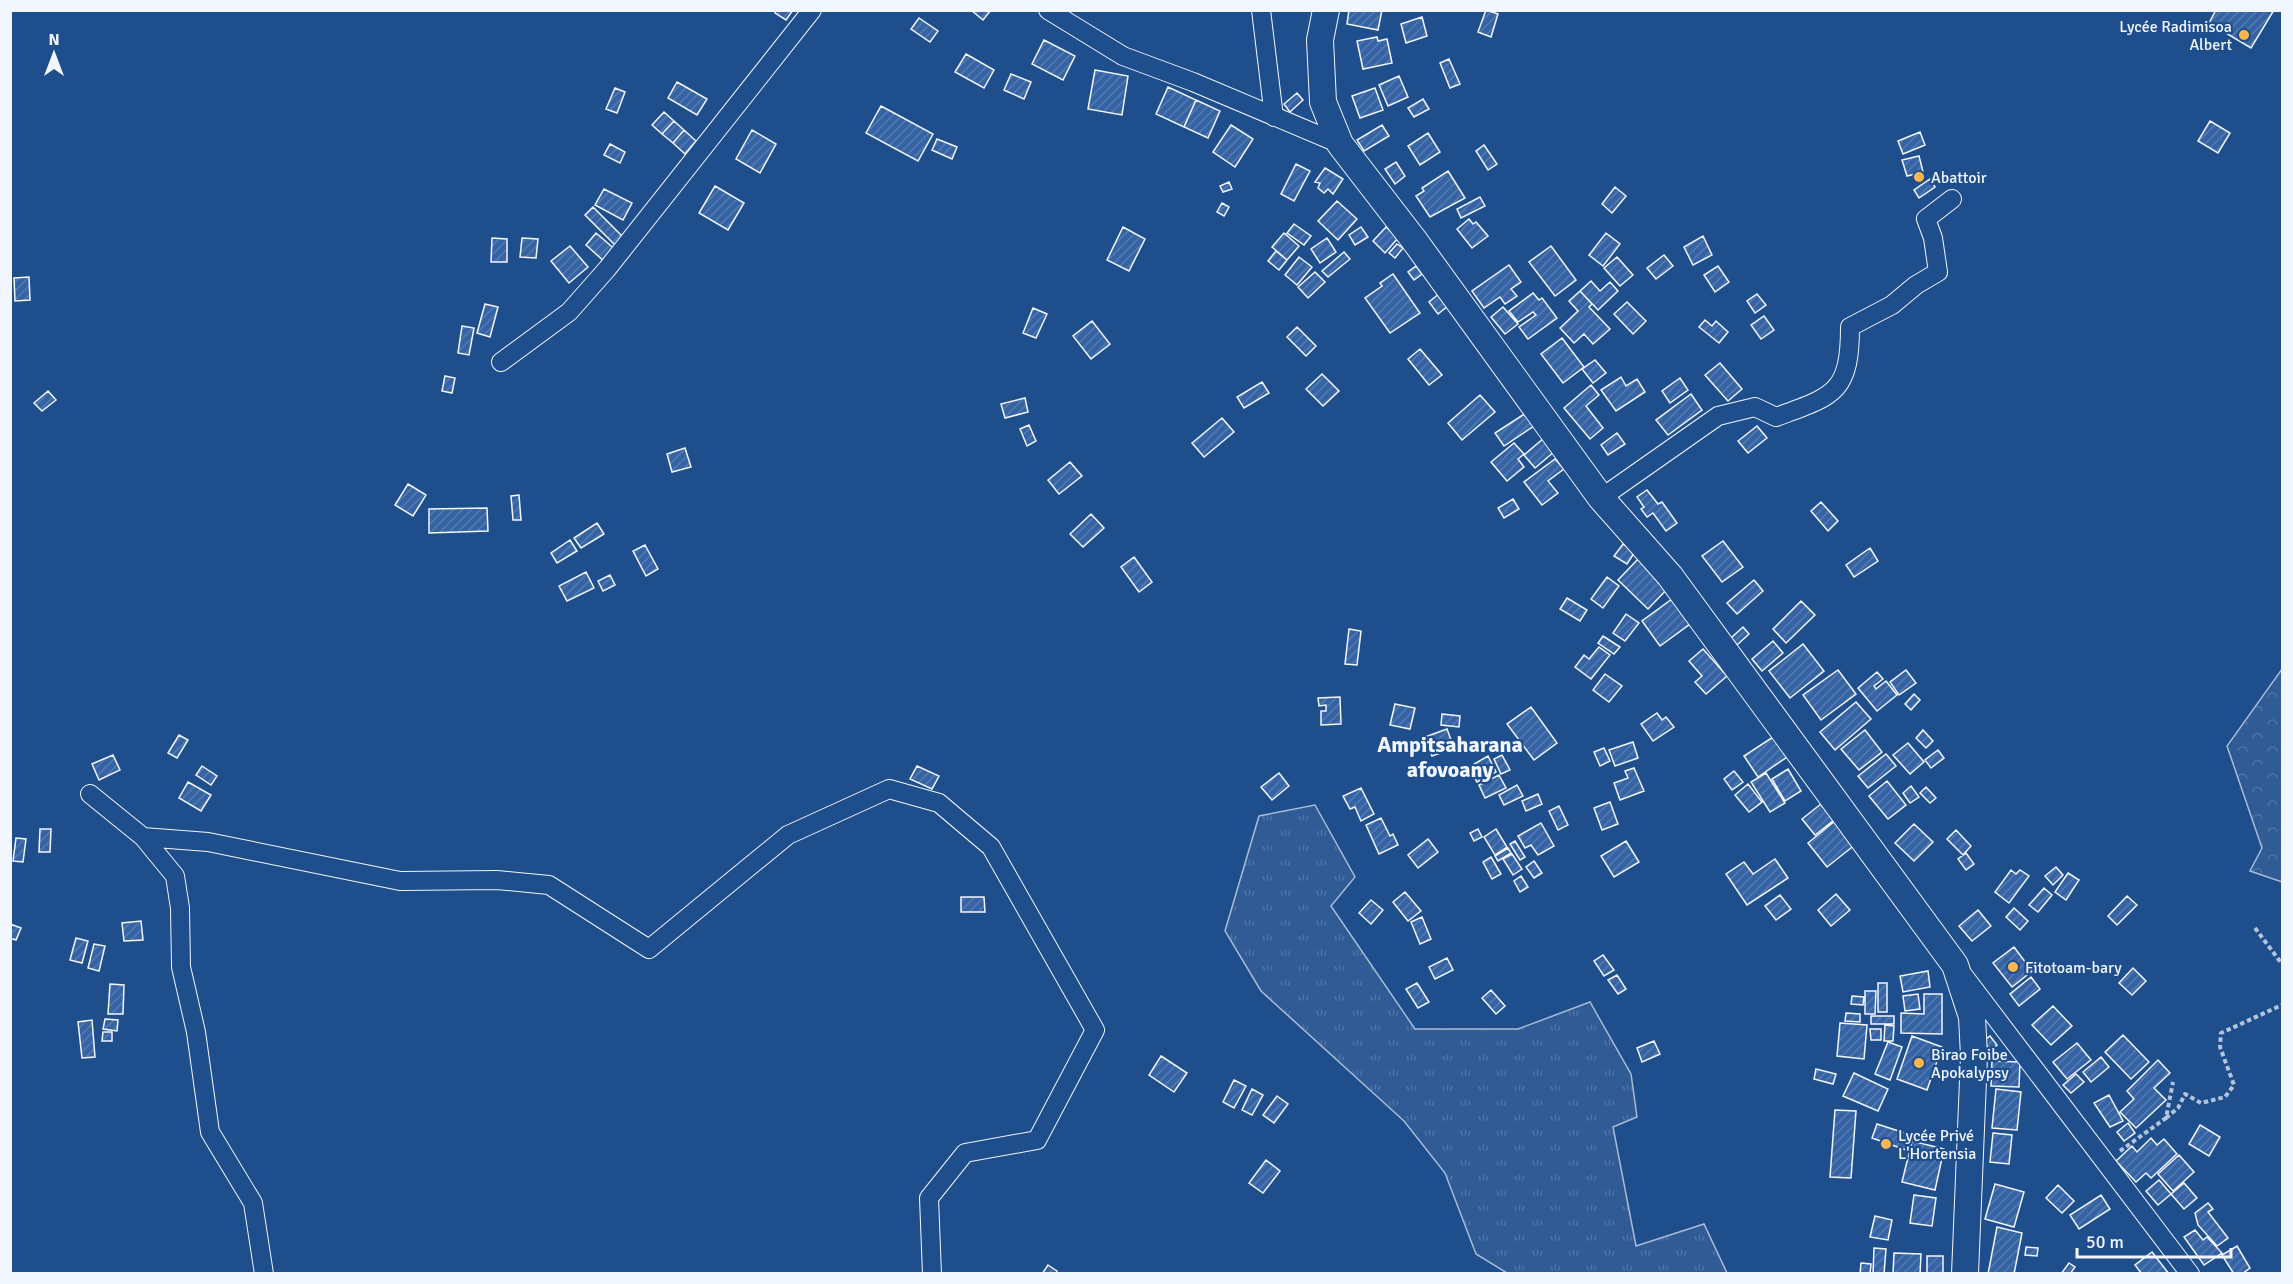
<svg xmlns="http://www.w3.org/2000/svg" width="2293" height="1284" viewBox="0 0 2293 1284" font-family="Signika,sans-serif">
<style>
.grass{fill:url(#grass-tufts);stroke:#a8bbd7;stroke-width:1.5}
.forest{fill:url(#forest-crowns);stroke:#a8bbd7;stroke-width:1.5}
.building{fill:url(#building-hatch);stroke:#f2f6ff;stroke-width:1.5}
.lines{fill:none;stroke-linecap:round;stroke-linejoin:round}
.minor-casing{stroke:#f2f6ff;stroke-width:20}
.secondary-casing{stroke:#f2f6ff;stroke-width:28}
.path{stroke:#b3c4dc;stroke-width:4;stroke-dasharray:4.5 3;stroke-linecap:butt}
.minor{stroke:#1f4e8c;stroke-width:18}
.secondary{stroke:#1f4e8c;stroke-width:26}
.poi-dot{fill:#ffb74d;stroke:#1f4e8c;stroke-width:2}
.labels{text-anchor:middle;stroke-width:4.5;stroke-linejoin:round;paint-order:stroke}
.poi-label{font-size:16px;fill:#f2f6ff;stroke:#1f4e8c;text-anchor:start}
.district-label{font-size:22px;font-weight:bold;fill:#f2f6ff;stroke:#1f4e8c}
</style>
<defs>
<pattern id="grass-tufts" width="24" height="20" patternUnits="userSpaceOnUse" patternTransform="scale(1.5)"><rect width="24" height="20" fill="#305b95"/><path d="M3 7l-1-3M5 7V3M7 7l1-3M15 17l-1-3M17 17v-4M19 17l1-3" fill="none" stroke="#4e73a5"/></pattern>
<pattern id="forest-crowns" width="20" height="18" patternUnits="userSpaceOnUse" patternTransform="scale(1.5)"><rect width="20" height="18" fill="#305b95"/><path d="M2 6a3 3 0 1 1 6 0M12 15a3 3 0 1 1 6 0" fill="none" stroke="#4e73a5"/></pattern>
<pattern id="building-hatch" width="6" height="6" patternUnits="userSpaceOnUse" patternTransform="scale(1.5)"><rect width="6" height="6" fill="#3563a3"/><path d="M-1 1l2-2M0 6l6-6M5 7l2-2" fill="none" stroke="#537ab1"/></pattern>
</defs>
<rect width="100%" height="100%" fill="#1f4e8c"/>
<path class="grass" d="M1315,805L1355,877L1331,906L1415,1029H1518L1590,1002L1631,1074L1637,1117L1613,1127L1636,1246L1704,1224L1727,1273H1507L1476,1254L1445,1173L1404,1121L1261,991L1225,931L1259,816Z"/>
<path class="forest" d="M2282,669V882L2250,871L2262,848L2227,746Z"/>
<path class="building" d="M776,10H793L786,20L775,13Z
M971,10H991L983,20Z
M1349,10H1382L1378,30L1347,24Z
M1486,10L1498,14L1491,37L1478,32Z
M2216,10H2274L2251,48L2209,23Z
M1422,17L1427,36L1406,43L1401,24Z
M919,18L938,31L930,42L911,29Z
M1377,37L1378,41L1387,39L1392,63L1363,69L1357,41Z
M1044,40L1075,56L1063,80L1032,64Z
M966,54L994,70L984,88L955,72Z
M1449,59L1460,84L1450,88L1440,63Z
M1095,70L1128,76L1122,115L1088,109Z
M1011,74L1031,82L1024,99L1004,90Z
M1399,76L1408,97L1388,106L1379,85Z
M677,82L707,99L697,115L668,98Z
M1168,87L1196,100L1184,127L1156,114Z
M615,88L625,92L617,113L606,109Z
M1375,88L1383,110L1360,118L1352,96Z
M1297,93L1303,100L1290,112L1284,104Z
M1423,99L1429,109L1414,117L1408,108Z
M1196,100L1220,111L1208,138L1184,127Z
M881,106L933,134L918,161L866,133Z
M664,112L674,121L662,134L652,125Z
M674,121L684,130L673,143L662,134Z
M2210,121L2230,133L2218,153L2198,141Z
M1231,125L1253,139L1235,167L1213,152Z
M1382,125L1389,136L1364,151L1357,140Z
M684,130L696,141L685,154L673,143Z
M752,130L776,144L760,173L736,159Z
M1920,132L1925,145L1903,154L1898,141Z
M1428,133L1440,152L1420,165L1408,146Z
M937,139L957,147L952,159L932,150Z
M610,144L625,152L620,163L604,155Z
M1484,145L1497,164L1488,170L1476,151Z
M1919,156L1923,172L1907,176L1902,160Z
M1396,162L1405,176L1395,184L1385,169Z
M1296,164L1310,171L1294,201L1281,194Z
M1325,168L1343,179L1333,194L1328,189L1324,193L1318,188L1320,183L1315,182Z
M1448,171L1465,198L1430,217L1416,196L1424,191L1422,188Z
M1930,179L1935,187L1919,198L1914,190Z
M1229,182L1232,189L1223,192L1220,186Z
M715,186L744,203L728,230L699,213Z
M1615,187L1626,196L1612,213L1602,204Z
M604,189L632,203L623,220L595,205Z
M1480,197L1485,206L1461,218L1457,209Z
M1337,201L1357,219L1338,240L1318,221Z
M1222,203L1229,207L1224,216L1217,212Z
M593,207L626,240L618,248L585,215Z
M1469,219L1473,224L1476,222L1488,236L1472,248L1457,229Z
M1294,224L1311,236L1304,245L1287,233Z
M1123,227L1145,239L1129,271L1107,260Z
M1361,227L1368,237L1355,245L1349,235Z
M1386,227L1398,238L1385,253L1373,241Z
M596,233L617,251L606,263L586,245Z
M1284,233L1299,246L1287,260L1272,247Z
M1606,233L1620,244L1603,266L1589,255Z
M1703,236L1712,255L1693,265L1684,247Z
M492,238L507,239V262H491Z
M522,238L538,239L536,258L520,257Z
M1327,238L1336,252L1320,263L1311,249Z
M1397,244L1403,248L1395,258L1389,253Z
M570,246L588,267L569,283L551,261Z
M1551,246L1576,280L1555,296L1529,262Z
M1276,251L1287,260L1279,270L1268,261Z
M1344,252L1350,259L1328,277L1322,271Z
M1664,255L1673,266L1656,279L1647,268Z
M1299,257L1312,267L1297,285L1285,275Z
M1617,257L1633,275L1620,286L1604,268Z
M1509,265L1521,282L1511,289L1517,296L1505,304L1500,297L1484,308L1472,291Z
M1416,266L1422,274L1414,280L1408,272Z
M1718,266L1729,282L1715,292L1704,275Z
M1315,272L1325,282L1308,298L1298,287Z
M1393,274L1420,313L1390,333L1365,298L1382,286L1380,283Z
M29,277L30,300L15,301L14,278Z
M1591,281L1600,291L1610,282L1618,291L1598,310L1580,291Z
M1580,291L1592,304L1589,307L1610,329L1593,344L1584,334L1574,343L1560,328L1578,311L1569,301Z
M1440,293L1449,305L1438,314L1429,302Z
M1533,293L1539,300L1542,298L1557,318L1528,339L1519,327L1536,315L1533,312L1518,322L1509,311Z
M1757,294L1766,305L1755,313L1747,301Z
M1627,302L1646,321L1633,334L1614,314Z
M485,304L498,307L490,337L477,333Z
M1503,307L1518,324L1505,334L1491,317Z
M1033,308L1047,314L1036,338L1023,333Z
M1764,316L1774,330L1761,339L1751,325Z
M1705,320L1712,326L1716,321L1728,332L1719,343L1699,327Z
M1092,321L1110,344L1091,359L1073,336Z
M462,326L474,328L469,355L458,353Z
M1297,327L1316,346L1306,356L1287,337Z
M1562,338L1584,367L1563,383L1541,354Z
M1420,349L1442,375L1429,385L1408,359Z
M1595,360L1606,373L1593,383L1582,369Z
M1720,363L1742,389L1728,401L1705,375Z
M1322,374L1339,391L1323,406L1306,389Z
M445,376L455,378L452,393L442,391Z
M1621,377L1626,386L1637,379L1645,392L1616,411L1601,390Z
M1680,378L1688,390L1670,403L1662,391Z
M1262,382L1269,393L1244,408L1237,397Z
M1591,385L1599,395L1586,406L1603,428L1590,439L1564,408Z
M48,391L56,400L42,411L34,403Z
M1691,394L1702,410L1668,435L1656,420Z
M1480,395L1495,412L1462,440L1448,423Z
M1025,398L1028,412L1005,418L1001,404Z
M1526,413L1534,426L1504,446L1495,433Z
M1222,418L1234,432L1204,457L1192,443Z
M1029,425L1036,441L1027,446L1020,429Z
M1757,426L1767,438L1748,453L1738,441Z
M1617,433L1625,444L1608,455L1601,445Z
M1544,438L1555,451L1535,468L1524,455Z
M1514,443L1524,454L1518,459L1524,467L1507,481L1491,462Z
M685,448L691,467L672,472L667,454Z
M1555,459L1564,469L1548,481L1558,493L1542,505L1524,482Z
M1070,462L1082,476L1059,494L1048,480Z
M408,484L426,495L413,516L395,505Z
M1647,490L1658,504L1662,502L1677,523L1666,531L1653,513L1647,517L1641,509L1644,507L1637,497Z
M519,495L521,520H513L511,496Z
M1513,499L1519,509L1504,518L1498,508Z
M1821,502L1838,521L1828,531L1811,511Z
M487,508L488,531L429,533V509Z
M1091,514L1104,528L1083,547L1070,534Z
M597,523L604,534L581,548L574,538Z
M570,540L577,551L557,563L551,553Z
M1723,541L1743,567L1722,582L1702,556Z
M1623,544L1635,552L1627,564L1614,556Z
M645,545L658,569L646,576L633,551Z
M1870,548L1878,561L1854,577L1846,565Z
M1134,557L1152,582L1139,592L1121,567Z
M1640,557L1670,586L1648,609L1618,580Z
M586,572L594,588L567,601L559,586Z
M610,575L615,585L603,591L598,581Z
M1607,577L1619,586L1603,608L1591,599Z
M1754,580L1763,591L1737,614L1727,603Z
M1567,598L1587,610L1580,621L1560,609Z
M1672,599L1690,624L1660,646L1642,621Z
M1801,601L1815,615L1786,643L1773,629Z
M1626,614L1639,623L1625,641L1613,633Z
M1743,627L1749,634L1737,645L1731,638Z
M1349,629L1361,631L1357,665L1345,664Z
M1603,636L1620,647L1614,654L1598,643Z
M1773,641L1783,653L1762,671L1752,659Z
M1803,644L1824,671L1790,698L1769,671Z
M1599,647L1610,655L1591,679L1575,667L1584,655L1589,659Z
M1703,649L1727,676L1706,694L1695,682L1702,676L1689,661Z
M1838,670L1856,694L1821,720L1803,695Z
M1906,670L1916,683L1899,695L1890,682Z
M1877,672L1883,679L1874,686L1876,689L1886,681L1897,695L1877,711L1858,688Z
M1605,674L1622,686L1609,702L1593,690Z
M1914,694L1920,700L1911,710L1905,704Z
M1340,697L1341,724L1321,725V711H1326V705L1319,706L1318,698Z
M1856,702L1871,719L1835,750L1820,732Z
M1395,704L1415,708L1410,729L1390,725Z
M1531,707L1557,743L1534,760L1507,724Z
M1657,713L1662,720L1666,717L1674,727L1653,741L1641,724Z
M1442,714L1460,716L1459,727L1441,725Z
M1447,729L1454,748L1432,756L1425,737Z
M1865,730L1882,752L1859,770L1841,749Z
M1923,730L1933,741L1926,748L1916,738Z
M179,735L188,740L177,758L168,753Z
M1773,737L1787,757L1758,777L1744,756Z
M1633,742L1638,758L1615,766L1609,750Z
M1908,743L1924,762L1910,774L1893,755Z
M1604,748L1610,761L1600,766L1594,752Z
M1938,750L1944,758L1931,768L1925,760Z
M1886,754L1896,766L1868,788L1858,776Z
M113,755L120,770L99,780L92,764Z
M1502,755L1510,770L1501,774L1494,759Z
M1488,756L1496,772L1477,782L1469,767Z
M202,766L217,776L211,785L196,775Z
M917,766L939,776L932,789L910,779Z
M1634,768L1644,791L1620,800L1614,783L1628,778L1625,771Z
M1788,769L1801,791L1785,801L1772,779Z
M1734,771L1743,782L1732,790L1724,779Z
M1279,773L1289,786L1272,800L1261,787Z
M1766,773L1785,803L1770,812L1751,782Z
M1499,775L1506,788L1485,798L1479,785Z
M1887,781L1906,805L1888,819L1869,796Z
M188,782L211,795L201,811L179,798Z
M1748,784L1762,802L1749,812L1735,795Z
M1517,785L1523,796L1504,805L1499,795Z
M1911,786L1919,797L1910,803L1903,793Z
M1926,787L1936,798L1930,803L1920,793Z
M1361,788L1374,814L1361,821L1355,807L1350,809L1343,796Z
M1538,794L1542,804L1526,811L1522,801Z
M1610,802L1618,824L1602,830L1594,808Z
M1821,804L1834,820L1815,835L1802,819Z
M1559,806L1568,825L1558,830L1549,811Z
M1381,818L1390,836L1393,834L1398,845L1379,854L1366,825Z
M1836,820L1856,844L1827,867L1808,843Z
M1541,823L1554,846L1538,855L1531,845L1525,848L1518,836Z
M1914,824L1933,842L1914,861L1895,843Z
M40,829H51L50,852H39Z
M1478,829L1482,837L1474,841L1470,833Z
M1496,829L1507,847L1495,855L1484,837Z
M1956,830L1971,846L1963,855L1947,839Z
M16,838L26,839L23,862L13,861Z
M1428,839L1438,852L1418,868L1408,855Z
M1515,841L1525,857L1520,860L1510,844Z
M1626,841L1639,862L1614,877L1601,856Z
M1508,848L1511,853L1498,861L1495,856Z
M1966,853L1974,864L1966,870L1958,859Z
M1512,854L1522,869L1513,875L1503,859Z
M1491,857L1501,874L1492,879L1483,862Z
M1775,859L1788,878L1747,905L1726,874L1744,862L1753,874Z
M1534,861L1542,873L1534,878L1526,867Z
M2056,867L2063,875L2053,885L2045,876Z
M2011,870L2016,874L2020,870L2029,876L2009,903L1995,892Z
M2068,873L2079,880L2066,900L2055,892Z
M1521,876L1528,887L1520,892L1514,881Z
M2044,888L2052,895L2038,912L2029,905Z
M1405,892L1421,911L1408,921L1393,902Z
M1836,894L1850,910L1831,926L1818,910Z
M1780,895L1791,909L1776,920L1765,906Z
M2127,896L2137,905L2117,925L2108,916Z
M961,897H984L985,912H961Z
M1371,900L1383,910L1371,924L1359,913Z
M2014,908L2028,921L2020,930L2006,917Z
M1978,910L1991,926L1972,941L1959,926Z
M1422,917L1431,939L1420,944L1411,922Z
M141,921L143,940L124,941L122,923Z
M10,924L21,928L16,940L10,938Z
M76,938L88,941L82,963L70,960Z
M94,944L105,946L99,971L88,968Z
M2014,947L2032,971L2012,987L1993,963Z
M1603,955L1614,970L1604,976L1594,961Z
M1447,958L1453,970L1435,979L1429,967Z
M2133,968L2146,981L2132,995L2119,983Z
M1928,971L1930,987L1903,992L1900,976Z
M1617,975L1626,989L1618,994L1608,980Z
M2031,977L2040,989L2019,1006L2010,994Z
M1417,983L1429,1002L1418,1008L1406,989Z
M1878,983H1887V1012H1878Z
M110,984L124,985L123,1014H108Z
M1491,990L1505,1006L1496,1014L1482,998Z
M1865,991H1876L1875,1014H1865Z
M1918,994L1920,1009L1905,1011L1903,996Z
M1924,994H1942V1034L1901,1033V1013L1924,1014Z
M1852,996L1864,997L1863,1005L1851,1004Z
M2053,1006L2072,1026L2051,1045L2032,1025Z
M1846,1013L1860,1014V1022L1845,1021Z
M1871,1016H1894V1024H1871Z
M105,1019L118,1020L117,1031L103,1029Z
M92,1020L95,1057L82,1058L78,1022Z
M1840,1023L1867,1025L1864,1059L1837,1056Z
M1885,1025L1894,1026L1893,1041H1884Z
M1870,1029H1881V1040H1871Z
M103,1032H112V1041H102Z
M2123,1035L2149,1062L2131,1079L2105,1052Z
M1912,1036L1942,1047L1927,1090L1897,1079Z
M1990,1036L1997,1045L1990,1050L1983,1041Z
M1654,1041L1660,1054L1642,1062L1637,1048Z
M1888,1042L1902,1047L1890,1080L1875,1074Z
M2077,1043L2091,1060L2067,1079L2053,1062Z
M1161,1056L1187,1073L1174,1092L1149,1075Z
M2101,1057L2109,1067L2091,1082L2083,1072Z
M2158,1060L2170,1073L2154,1088L2166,1100L2136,1128L2120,1112L2134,1099L2127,1091Z
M1992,1061L2020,1062L2019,1087L1991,1086Z
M1816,1069L1836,1074L1833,1084L1814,1079Z
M1854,1073L1888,1089L1878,1111L1843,1096Z
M2076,1074L2084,1082L2071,1093L2063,1085Z
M1234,1080L1246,1086L1234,1108L1223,1102Z
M1252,1089L1263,1095L1252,1115L1242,1110Z
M1996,1089L2021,1092L2017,1130L1992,1128Z
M2109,1095L2123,1121L2110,1127L2094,1103Z
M1277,1096L1288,1104L1274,1123L1263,1115Z
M1835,1110L1856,1111L1851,1178L1830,1177Z
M2128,1123L2135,1133L2124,1141L2117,1132Z
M1877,1124L1911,1135L1906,1150L1872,1138Z
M2200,1125L2220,1137L2209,1156L2189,1144Z
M1993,1133L2012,1135L2009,1164L1990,1162Z
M2151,1138L2157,1145L2164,1139L2177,1154L2151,1178L2146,1173L2136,1182L2116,1161L2132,1146L2137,1152Z
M1912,1141L1944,1149L1935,1190L1902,1182Z
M2179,1155L2194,1172L2173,1191L2158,1174Z
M1266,1160L1280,1171L1263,1193L1249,1183Z
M2159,1180L2171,1194L2158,1205L2146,1191Z
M2184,1183L2197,1198L2184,1209L2171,1194Z
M1995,1184L2024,1192L2014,1227L1985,1219Z
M2058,1185L2074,1201L2062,1213L2046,1198Z
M1914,1195L1936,1198L1932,1226L1910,1223Z
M2101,1195L2110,1209L2079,1229L2070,1215Z
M2208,1203L2213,1209L2208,1212L2228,1238L2217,1246L2198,1225L2195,1213Z
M1875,1216L1892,1220L1888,1240L1870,1237Z
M1997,1227L2022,1233L2014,1274H1988Z
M2195,1230L2203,1240L2207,1237L2222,1253L2204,1265L2184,1237Z
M2237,1246L2250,1268L2242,1274H2234L2222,1255Z
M2026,1247L2038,1248L2037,1256L2025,1255Z
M1874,1248L1886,1249L1884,1274H1873Z
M2152,1252L2169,1274H2142L2135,1265Z
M1894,1253L1921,1254L1920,1274H1893Z
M1927,1256H1943V1274H1927Z
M1861,1263L1871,1264L1870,1274H1860Z
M2069,1263L2075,1267L2070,1274H2061Z
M1048,1265L1057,1271L1056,1274H1042Z"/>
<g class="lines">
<g class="minor-casing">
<path id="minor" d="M1048,10L1123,56L1193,82L1340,144
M1261,10L1274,117
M501,362L569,312L607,269L812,10
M1601,498L1718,416L1755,407L1776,417C1833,396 1850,394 1850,327L1892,305L1916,285L1938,272L1933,238L1926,219L1952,199
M90,794L143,837L175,876L180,908L181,967L196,1032L210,1132L253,1203L264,1274
M143,837L208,842L400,881L497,880L549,885L649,949L788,835L889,789L939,803L991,847L1095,1030L1037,1140L965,1153L929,1198L932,1274
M1964,976L2190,1274"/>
</g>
<g class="secondary-casing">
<path id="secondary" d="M1326,10L1320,40L1323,102L1340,144L1414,240L1601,498L1670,576L1955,965L1972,1017L1974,1056L1965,1274"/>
</g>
<path class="path" d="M2255,928L2282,964
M2166,1118L2178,1108L2185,1094L2201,1103L2225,1097L2234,1085L2220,1047L2221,1033L2282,1005
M2120,1151L2166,1118L2173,1082"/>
<use href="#minor" class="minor"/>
<use href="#secondary" class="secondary"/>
</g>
<g class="poi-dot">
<circle cx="2244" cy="35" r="6"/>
<circle cx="1919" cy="177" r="6"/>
<circle cx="2013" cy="967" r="6"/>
<circle cx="1919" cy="1063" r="6"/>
<circle cx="1886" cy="1144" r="6"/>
</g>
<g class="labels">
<g class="poi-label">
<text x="2232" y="32" text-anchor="end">Lycée Radimisoa<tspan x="2232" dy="18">Albert</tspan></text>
<text x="1931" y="183">Abattoir</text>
<text x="2025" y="973">Fitotoam-bary</text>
<text x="1931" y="1060">Birao Foibe<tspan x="1931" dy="18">Apokalypsy</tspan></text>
<text x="1898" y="1141">Lycée Privé<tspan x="1898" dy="18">L'Hortensia</tspan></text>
</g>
<g class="district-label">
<text x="1450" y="752">Ampitsaharana<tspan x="1450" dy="25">afovoany</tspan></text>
</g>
</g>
<rect width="2293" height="1284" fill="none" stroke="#f2f6ff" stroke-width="24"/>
<g transform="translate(54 54)" stroke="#1f4e8c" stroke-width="4.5" paint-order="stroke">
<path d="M0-4.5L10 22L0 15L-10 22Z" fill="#f2f6ff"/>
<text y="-9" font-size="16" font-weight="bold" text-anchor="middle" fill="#f2f6ff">N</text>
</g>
<path d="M2077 1248v9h154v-9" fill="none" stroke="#f2f6ff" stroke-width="3"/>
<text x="2086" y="1248" font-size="18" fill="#f2f6ff" stroke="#1f4e8c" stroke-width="4.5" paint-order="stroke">50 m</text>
</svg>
